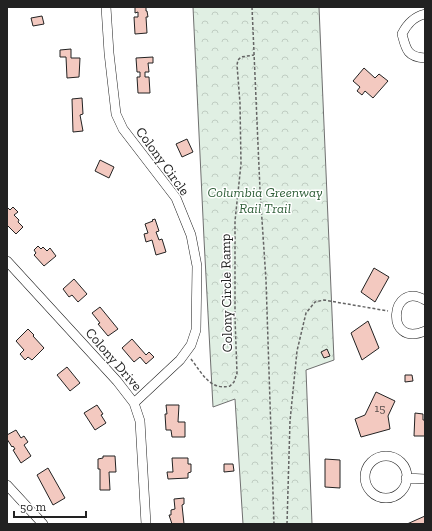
<svg xmlns="http://www.w3.org/2000/svg" width="432" height="531" viewBox="0 0 432 531" font-family="'Zilla Slab',serif">
<style>
.park{fill:url(#park-crowns);stroke:#6f6f6f}
.building{fill:#f3c9c0;stroke:#222}
.lines{fill:none;stroke-linecap:round;stroke-linejoin:round}
.minor-casing{stroke:#222;stroke-width:10}
.path{stroke:#646464;stroke-width:1.5;stroke-dasharray:3 2;stroke-linecap:butt}
.minor{stroke:#fff;stroke-width:9}
.labels{text-anchor:middle;stroke-width:3;stroke-linejoin:round;paint-order:stroke}
.number-label{font-size:12px;fill:#564c4a}
.street-label{font-size:14px;fill:#222;stroke:#fff}
.park-label{font-size:14px;font-style:italic;fill:#2f5e38;stroke:#fff}
</style>
<defs>
<pattern id="park-crowns" width="20" height="18" patternUnits="userSpaceOnUse"><rect width="20" height="18" fill="#e0efe3"/><path d="M2 6a3 3 0 1 1 6 0M12 15a3 3 0 1 1 6 0" fill="none" stroke="#c0cdc2"/></pattern>
</defs>
<rect width="100%" height="100%" fill="#fff"/>
<path class="park" d="M193,7H319L334,360L306,370L312,524H243L235,399L213,407L204,239Z"/>
<path class="building" d="M135,7H146V11H147L148,17H146L147,33L135,34L134,17H138V12L135,13Z
M42,16L44,24L33,26L31,18Z
M71,49V58H80L79,77L67,78L66,57H60V50Z
M153,57V63H148L149,72H145V77H149L150,93H138L137,77H140V72H137L136,58Z
M364,68L375,78L379,74L388,81L373,98L365,91L362,95L357,91L360,87L353,81Z
M82,98L83,114L80,115L83,131L73,132L72,99Z
M187,139L193,152L182,157L176,144Z
M100,160L114,167L109,178L95,171Z
M7,207L10,210L13,207L18,212L14,215L19,220L18,222L23,227L16,234L7,225Z
M155,219L159,231L156,232L159,240L162,239L166,252L156,255L152,240L146,242L144,234L148,233L145,224L153,221L152,220Z
M38,246L41,249L43,247L47,251L50,248L56,256L44,266L34,255L36,253L34,250Z
M374,268L389,277L375,302L361,292Z
M74,279L87,294L78,302L72,295L69,297L63,289Z
M100,307L118,329L108,336L98,324L100,323L92,313Z
M368,321L379,348L362,360L351,333Z
M28,329L34,335L33,336L44,348L32,360L28,357L25,360L20,354L24,350L16,341Z
M132,339L146,355L149,352L154,357L146,364L140,357L134,362L122,348Z
M327,349L330,356L324,358L321,352Z
M67,367L80,383L70,391L57,375Z
M405,375H412L413,381L405,382Z
M376,392L395,401L388,416L390,429L361,437L355,419L365,415Z
M97,405L103,414L101,415L106,423L95,430L84,413Z
M166,405H179L178,422H185V437H172L171,430H166L165,414H167Z
M415,413L423,414V420H425V436H414Z
M16,430L21,438L24,436L28,442L24,445L31,456L21,463L13,450L15,449L13,446L12,447L7,439V435Z
M103,456H115L116,472H109L110,490H100V469H98V459L103,458Z
M172,458H188V464H191V472L188,473V478L168,479L167,472H173Z
M325,459L340,460V488L325,487Z
M224,464H233L234,471L224,472Z
M48,468L65,498L53,505L37,475Z
M184,498V504L182,505L184,524H172L169,515H171V510L175,509L174,499Z
M425,516V524H407Z"/>
<g class="lines">
<g class="minor-casing">
<path id="minor" d="M106,7L109,53L116,114L123,129L176,198L191,235L197,266L196,330L191,345L180,360L134,403
M425,14C413,17 407,24 402,34C406,49 407,57 425,58
M7,261L117,381L134,403L140,421L146,524
M425,300C390,279 384,349 425,331
M365 477a21 21 0 1 1 42 0a21 21 0 1 1-42 0Z
M406,478L425,479
M7,485L43,524"/>
</g>
<path class="path" d="M252,7L260,190L266,280L274,524
M191,359C202,373 210,391 230,386L234,382L237,373L235,318V221L241,164L240,103L237,65L238,60L241,57L254,55
M287,524L290,421L297,351L306,313L315,302L324,300L388,311"/>
<use href="#minor" class="minor"/>
</g>
<g class="labels">
<g class="number-label">
<text x="380" y="412">15</text>
</g>
<g class="street-label">
<text transform="translate(163 161) rotate(54)" y="5">Colony Circle</text>
<text transform="translate(226 293) rotate(-91)" y="5">Colony Circle Ramp</text>
<text transform="translate(114 359) rotate(49)" y="5">Colony Drive</text>
</g>
<g class="park-label">
<text x="265" y="197">Columbia Greenway<tspan x="265" dy="16">Rail Trail</tspan></text>
</g>
</g>
<rect width="432" height="531" fill="none" stroke="#222222" stroke-width="16"/>
<path d="M14 511v6h72v-6" fill="none" stroke="#222222" stroke-width="2"/>
<text x="20" y="511" font-size="12" fill="#222222" stroke="#ffffff" stroke-width="3" paint-order="stroke">50 m</text>
</svg>
